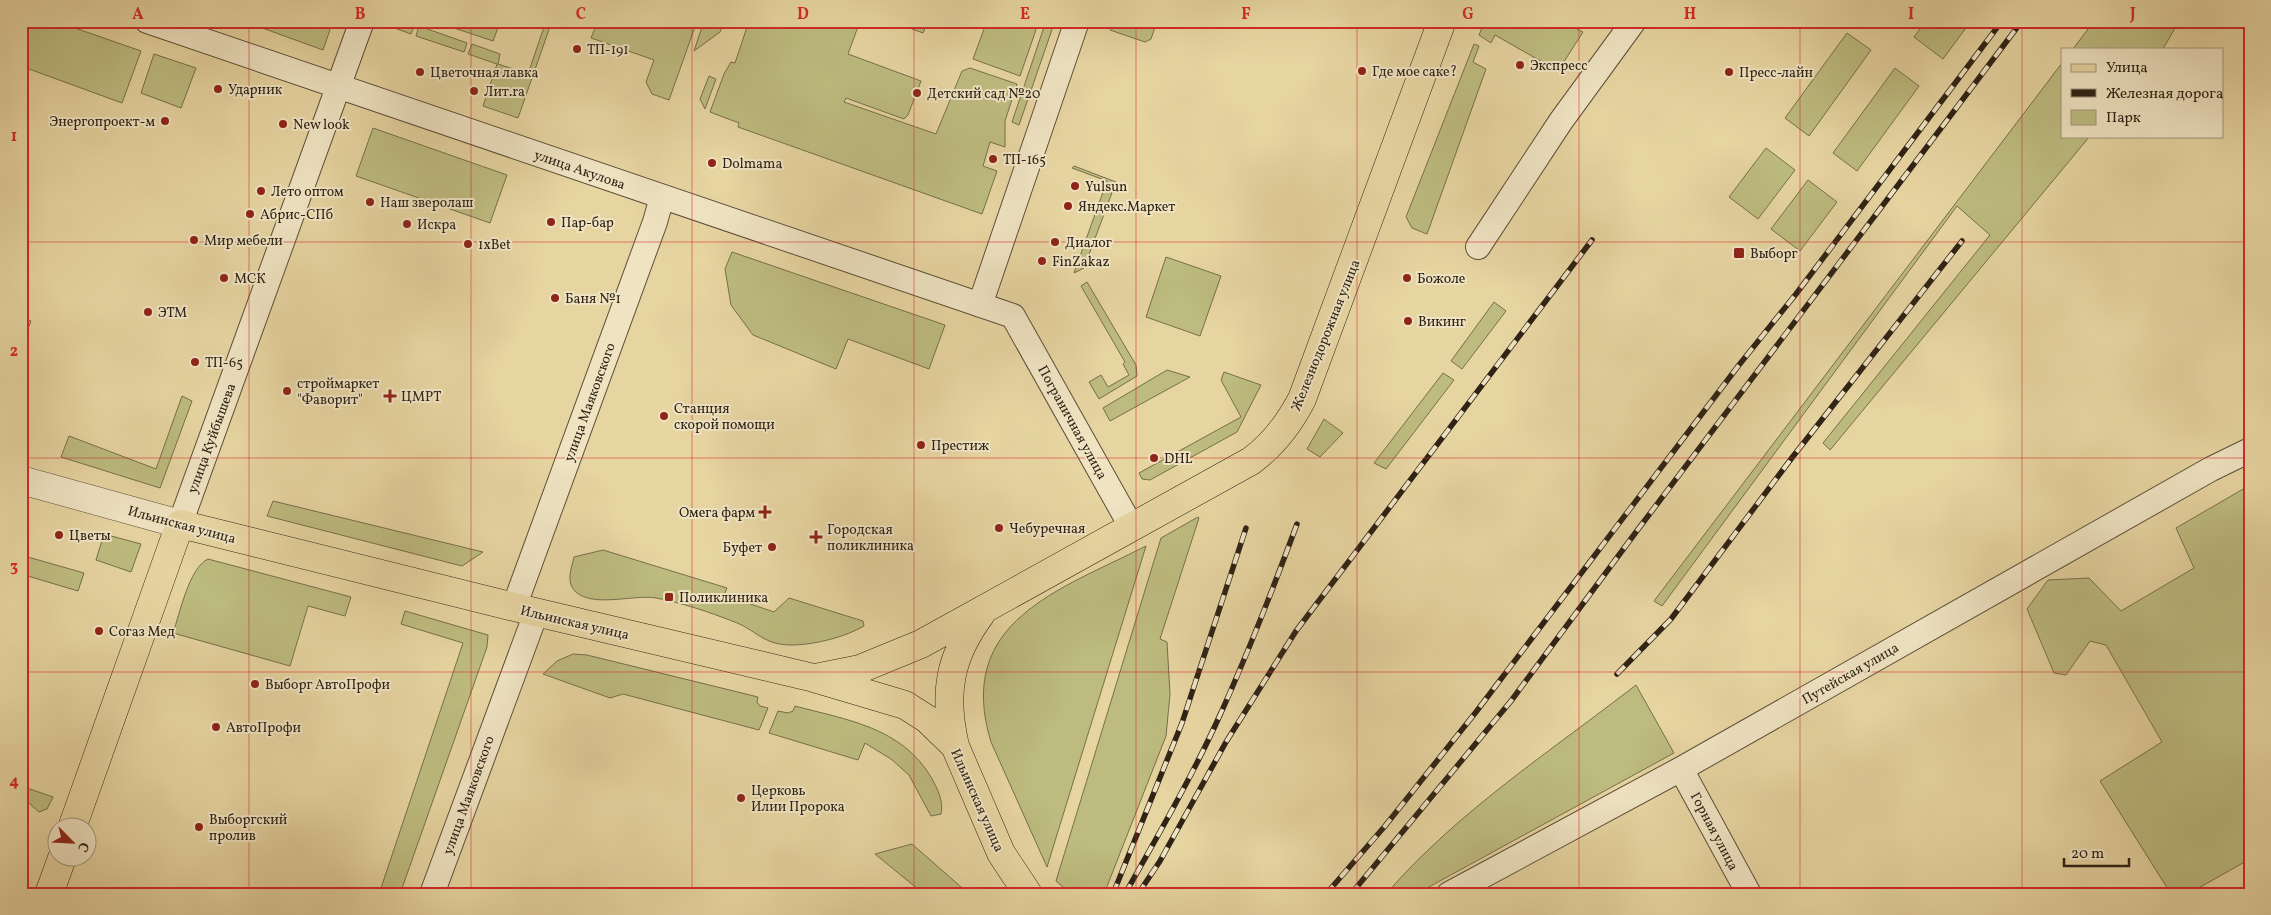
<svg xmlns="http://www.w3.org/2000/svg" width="2271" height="915" viewBox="0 0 2271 915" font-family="Vollkorn,serif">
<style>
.green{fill:#bdbb7f;stroke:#766f4a}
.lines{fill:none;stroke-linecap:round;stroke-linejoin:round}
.minor-casing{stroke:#5c4f38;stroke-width:26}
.tertiary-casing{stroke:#5c4f38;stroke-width:29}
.primary-casing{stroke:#2e2315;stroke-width:29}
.minor{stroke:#efe3c2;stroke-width:24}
.tertiary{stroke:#efe3c2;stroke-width:28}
.primary{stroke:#e6d4a1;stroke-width:28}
.rail-casing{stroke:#2e2315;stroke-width:5.5}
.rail{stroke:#efe3c2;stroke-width:4;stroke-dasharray:11;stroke-linecap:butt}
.grid{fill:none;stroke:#d62828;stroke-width:1;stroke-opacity:0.55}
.poi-dot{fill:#8f2418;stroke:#efe3c2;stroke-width:2}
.labels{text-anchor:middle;stroke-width:4;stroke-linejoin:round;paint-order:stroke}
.poi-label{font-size:14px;fill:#2e2315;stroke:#efe3c2;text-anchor:start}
.street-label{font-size:14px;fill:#2e2315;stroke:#efe3c2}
.neatline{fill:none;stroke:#d62828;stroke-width:2}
.grid-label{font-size:16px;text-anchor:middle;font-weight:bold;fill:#d62828}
</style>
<rect width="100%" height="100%" fill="#e6d4a1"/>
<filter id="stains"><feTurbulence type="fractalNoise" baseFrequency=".004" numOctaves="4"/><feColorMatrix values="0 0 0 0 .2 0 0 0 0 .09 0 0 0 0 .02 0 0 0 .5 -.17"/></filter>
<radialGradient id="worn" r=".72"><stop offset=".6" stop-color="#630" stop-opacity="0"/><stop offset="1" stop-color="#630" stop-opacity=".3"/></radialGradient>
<path class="green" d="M32,21H55L141,51L122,103L21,66V48Z
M243,21H333L323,50Z
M390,21H406L415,24L411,34L389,26Z
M456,21H488L499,25L493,41L454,28Z
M546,21H552L518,118L483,106L497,64L468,54L472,44L500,54L498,64L528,74Z
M598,21H697L669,100L652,94L646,82L654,60L591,38Z
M704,21H724L720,32L694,51Z
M749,21H860L848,54L921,81L908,115L904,119L846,98L844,102L936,134L962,71L970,68L1017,84L1005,121V147L990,142L983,166L997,171L982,214L738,127L739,123L710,112L724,74L731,62L735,63Z
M891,21H928L923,33Z
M987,21H1039L1020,76L973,59Z
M1046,21H1055L1019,125L1012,122Z
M1113,21H1157L1151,39L1145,42L1110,30Z
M1485,21H1561L1583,32L1558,71L1495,35L1491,43L1479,35Z
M1926,21H1971L1943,59L1914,37Z
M2094,21H2179L2163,49H2073Z
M419,26L467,43L464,52L416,36Z
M1847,33L1871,50L1809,136L1785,118Z
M1474,44L1479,46L1473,62L1486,69L1427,234L1412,228L1406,217Z
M154,54L196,68L181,108L141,93Z
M2062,63V136H2090L1830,450L1823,443L1990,235L1957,206L1662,606L1654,601Z
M1895,68L1919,86L1857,171L1833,153Z
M709,76L716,79L705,109L700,99Z
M373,128L507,175L490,223L356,176Z
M1766,148L1795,170L1758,219L1729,197Z
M1074,166L1116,182L1084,268L1074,273L1107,181L1072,168Z
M1808,180L1837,202L1800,251L1771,229Z
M732,252L945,325L929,369L848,339L836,369L753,335L731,305L725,269Z
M1166,257L1221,276L1200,336L1146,317Z
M1087,282L1136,365L1137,376L1099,399L1089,382L1101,375L1108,387L1129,375L1123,364L1125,362L1081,286Z
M1494,302L1506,311L1462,369L1451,361Z
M21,318L31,321L21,347Z
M1167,370L1190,377L1110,421L1103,408Z
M1224,372L1261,385L1237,432L1150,480L1142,479L1139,473L1241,417L1221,380Z
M1443,373L1454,380L1386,469L1374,463Z
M182,396L192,401L160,488L61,457L69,436L156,469Z
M1324,419L1343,433L1320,457L1307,449Z
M2250,485V859L2188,894H2171L2100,781L2162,742L2106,645L2090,641L2066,675L2054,673L2027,609L2048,580L2089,578L2121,611L2194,568L2176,528Z
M273,501L483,552L462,566L267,516Z
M1198,517L1199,518L1160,639L1167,642L1170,694L1166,736L1104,894H1071L1056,881L1161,538Z
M104,534L141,544L131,572L96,560Z
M1146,546L1047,867L991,742C954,621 1060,590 1146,546Z
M603,550L727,588L724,595L774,612L789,598L863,621L864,626C845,637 817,644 795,645C762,646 758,630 732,621C712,613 676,601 656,598C634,594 590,609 574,590C566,580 572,567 574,557Z
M21,555L84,573L78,591L21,574Z
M208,559L351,597L345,616L308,606L290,666L173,633C180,613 189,568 208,559Z
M405,611L488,635L487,647L400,894H379L463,643L401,624Z
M573,654L587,655L758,697L757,702L760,706L768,708L759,730L623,694L610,698L543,674L557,661Z
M1636,685L1674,753L1416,894H1386C1457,812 1551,751 1636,685Z
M795,706C847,720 901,727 931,777C937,788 944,801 941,814L931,816L909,775L891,759L865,743L858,760L769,733L778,711L788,713L793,711Z
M21,786L53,797L47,809L39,812L21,796Z
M912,844L969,894H924L875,854Z"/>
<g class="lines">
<g class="minor-casing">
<path id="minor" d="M147,21L1013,316L1132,528
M1478,247L1561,121L1634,21
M980,305L1077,21
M180,524L362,21
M514,607L655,222L662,197
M1681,769L1749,894
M432,894L536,613
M1449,894L1681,769L2211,469L2250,450"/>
</g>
<g class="tertiary-casing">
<path id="tertiary" d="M21,480L180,524"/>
</g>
<g class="primary-casing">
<path id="primary" d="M820,677L860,669L921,644L1251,461C1274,444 1289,424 1302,399L1442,21
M955,746C943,694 949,657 981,614
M72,828L180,524L514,607L814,678L905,705L927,719L955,746L1001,853L1028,894
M49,894L62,858"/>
</g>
<use href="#minor" class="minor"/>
<use href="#tertiary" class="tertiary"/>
<use href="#primary" class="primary"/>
<g class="rail-casing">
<path id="rail" d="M1617,674L1671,619L1791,459L1962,241
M1113,894L1182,723L1246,528
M1125,894C1158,835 1192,777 1220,715C1248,653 1273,589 1297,524
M1138,894L1160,861L1226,742L1296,631L1592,240
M1326,894L1385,826L1476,712L1739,365L1796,294L2002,21
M1351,894L1511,701L1636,532L2022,21"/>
</g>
<use href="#rail" class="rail"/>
</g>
<path class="grid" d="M249,21V894M471,21V894M692,21V894M914,21V894M1136,21V894M1357,21V894M1579,21V894M1800,21V894M2022,21V894M21,242H2250M21,458H2250M21,672H2250"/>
<g class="poi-dot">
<circle cx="577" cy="49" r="5"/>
<circle cx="1520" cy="65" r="5"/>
<circle cx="1362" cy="71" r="5"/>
<circle cx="420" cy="72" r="5"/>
<circle cx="1729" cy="72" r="5"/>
<circle cx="218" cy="89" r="5"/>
<circle cx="474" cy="91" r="5"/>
<circle cx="917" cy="93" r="5"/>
<circle cx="165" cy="121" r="5"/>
<circle cx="283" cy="124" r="5"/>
<circle cx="993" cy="159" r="5"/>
<circle cx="712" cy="163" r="5"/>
<circle cx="1075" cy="186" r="5"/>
<circle cx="261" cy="191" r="5"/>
<circle cx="370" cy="202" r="5"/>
<circle cx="1068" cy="206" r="5"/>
<circle cx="250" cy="214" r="5"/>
<circle cx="551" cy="222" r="5"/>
<circle cx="407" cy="224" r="5"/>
<circle cx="194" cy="240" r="5"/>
<circle cx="1055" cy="242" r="5"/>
<circle cx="468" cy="244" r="5"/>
<rect x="1733" y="247" width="12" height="12" rx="2.5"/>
<circle cx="1042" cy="261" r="5"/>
<circle cx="224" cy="278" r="5"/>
<circle cx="1407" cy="278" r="5"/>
<circle cx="555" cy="298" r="5"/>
<circle cx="148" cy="312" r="5"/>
<circle cx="1408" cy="321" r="5"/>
<circle cx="195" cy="362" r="5"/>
<circle cx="287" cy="391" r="5"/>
<path d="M387.5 388.5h5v5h5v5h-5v5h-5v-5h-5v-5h5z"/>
<circle cx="664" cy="416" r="5"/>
<circle cx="921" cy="445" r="5"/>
<circle cx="1154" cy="458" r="5"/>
<path d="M762.5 504.5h5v5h5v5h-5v5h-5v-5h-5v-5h5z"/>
<circle cx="999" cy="528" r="5"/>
<circle cx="59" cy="535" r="5"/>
<path d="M813.5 529.5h5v5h5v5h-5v5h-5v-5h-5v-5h5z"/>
<circle cx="772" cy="547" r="5"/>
<rect x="664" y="592" width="10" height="10" rx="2.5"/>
<circle cx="99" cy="631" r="5"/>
<circle cx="255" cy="684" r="5"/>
<circle cx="216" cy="727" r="5"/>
<circle cx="741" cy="798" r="5"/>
<circle cx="199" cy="827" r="5"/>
</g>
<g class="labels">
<g class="poi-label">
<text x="587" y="54">ТП-191</text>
<text x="1530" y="70">Экспресс</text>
<text x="1372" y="76">Где мое саке?</text>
<text x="430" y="77">Цветочная лавка</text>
<text x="1739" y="77">Пресс-лайн</text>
<text x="228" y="94">Ударник</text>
<text x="484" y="96">Лит.ra</text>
<text x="927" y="98">Детский сад №20</text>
<text x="155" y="126" text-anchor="end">Энергопроект-м</text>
<text x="293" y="129">New look</text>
<text x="1003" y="164">ТП-165</text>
<text x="722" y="168">Dolmama</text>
<text x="1085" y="191">Yulsun</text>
<text x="271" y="196">Лето оптом</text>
<text x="380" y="207">Наш зверолаш</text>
<text x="1078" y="211">Яндекс.Маркет</text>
<text x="260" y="219">Абрис-СПб</text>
<text x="561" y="227">Пар-бар</text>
<text x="417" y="229">Искра</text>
<text x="204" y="245">Мир мебели</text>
<text x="1065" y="247">Диалог</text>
<text x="478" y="249">1xBet</text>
<text x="1750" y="258">Выборг</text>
<text x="1052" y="266">FinZakaz</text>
<text x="234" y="283">МСК</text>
<text x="1417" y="283">Божоле</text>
<text x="565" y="303">Баня №1</text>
<text x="158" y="317">ЭТМ</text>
<text x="1418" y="326">Викинг</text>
<text x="205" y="367">ТП-65</text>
<text x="297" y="388">строймаркет<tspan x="297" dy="16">"Фаворит"</tspan></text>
<text x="401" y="401">ЦМРТ</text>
<text x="674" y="413">Станция<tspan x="674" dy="16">скорой помощи</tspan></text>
<text x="931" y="450">Престиж</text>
<text x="1164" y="463">DHL</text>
<text x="755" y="517" text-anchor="end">Омега фарм</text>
<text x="1009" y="533">Чебуречная</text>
<text x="827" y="534">Городская<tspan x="827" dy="16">поликлиника</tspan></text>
<text x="69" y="540">Цветы</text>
<text x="762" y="552" text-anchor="end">Буфет</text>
<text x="679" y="602">Поликлиника</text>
<text x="109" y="636">Согаз Мед</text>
<text x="265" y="689">Выборг АвтоПрофи</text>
<text x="226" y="732">АвтоПрофи</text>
<text x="751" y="795">Церковь<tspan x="751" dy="16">Илии Пророка</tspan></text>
<text x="209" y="824">Выборгский<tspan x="209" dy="16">пролив</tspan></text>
</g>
<g class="street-label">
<text transform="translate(580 169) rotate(19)" y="5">улица Акулова</text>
<text transform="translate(1325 335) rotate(-68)" y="5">Железнодорожная улица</text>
<text transform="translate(589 402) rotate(-70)" y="5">улица Маяковского</text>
<text transform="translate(1073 422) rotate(61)" y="5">Пограничная улица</text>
<text transform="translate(211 438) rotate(-70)" y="5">улица Куйбышева</text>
<text transform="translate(182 524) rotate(15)" y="5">Ильинская улица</text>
<text transform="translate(575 622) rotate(13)" y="5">Ильинская улица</text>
<text transform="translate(1850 673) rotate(-30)" y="5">Путейская улица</text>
<text transform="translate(468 795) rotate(-70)" y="5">улица Маяковского</text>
<text transform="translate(978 800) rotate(66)" y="5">Ильинская улица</text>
<text transform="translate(1715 831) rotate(62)" y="5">Горная улица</text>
</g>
</g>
<rect width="2271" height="915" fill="none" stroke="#e6d4a1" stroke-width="55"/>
<rect x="2061" y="48" width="162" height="90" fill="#efe3c2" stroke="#a2967d"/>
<rect x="2071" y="64" width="25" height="8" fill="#e6d4a1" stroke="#a2967d"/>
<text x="2106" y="72" font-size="15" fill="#2e2315">Улица</text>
<rect x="2071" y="89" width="25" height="8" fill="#2e2315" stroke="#a2967d"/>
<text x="2106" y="98" font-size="15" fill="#2e2315">Железная дорога</text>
<rect x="2071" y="110" width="25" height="15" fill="#bdbb7f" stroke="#a2967d"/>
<text x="2106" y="122" font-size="15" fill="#2e2315">Парк</text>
<g transform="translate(72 842) rotate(114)"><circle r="24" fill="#efe3c2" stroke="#a2967d"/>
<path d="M0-4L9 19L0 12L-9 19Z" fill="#8f2418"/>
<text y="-8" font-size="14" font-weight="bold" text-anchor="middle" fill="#2e2315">С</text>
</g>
<path d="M2064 858v8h65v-8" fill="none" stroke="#2e2315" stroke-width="2.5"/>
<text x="2071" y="858" font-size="15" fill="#2e2315" stroke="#efe3c2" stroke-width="4" paint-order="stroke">20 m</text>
<rect x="28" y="28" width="2216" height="860" class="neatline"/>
<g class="grid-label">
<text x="138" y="19">A</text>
<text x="360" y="19">B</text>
<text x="581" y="19">C</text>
<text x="803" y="19">D</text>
<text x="1025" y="19">E</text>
<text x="1246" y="19">F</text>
<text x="1468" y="19">G</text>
<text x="1690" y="19">H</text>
<text x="1911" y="19">I</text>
<text x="2133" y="19">J</text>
<text x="14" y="141">1</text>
<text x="14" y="356">2</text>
<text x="14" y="571">3</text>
<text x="14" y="786">4</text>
</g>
<rect width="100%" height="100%" filter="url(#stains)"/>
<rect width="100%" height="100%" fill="url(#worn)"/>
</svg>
